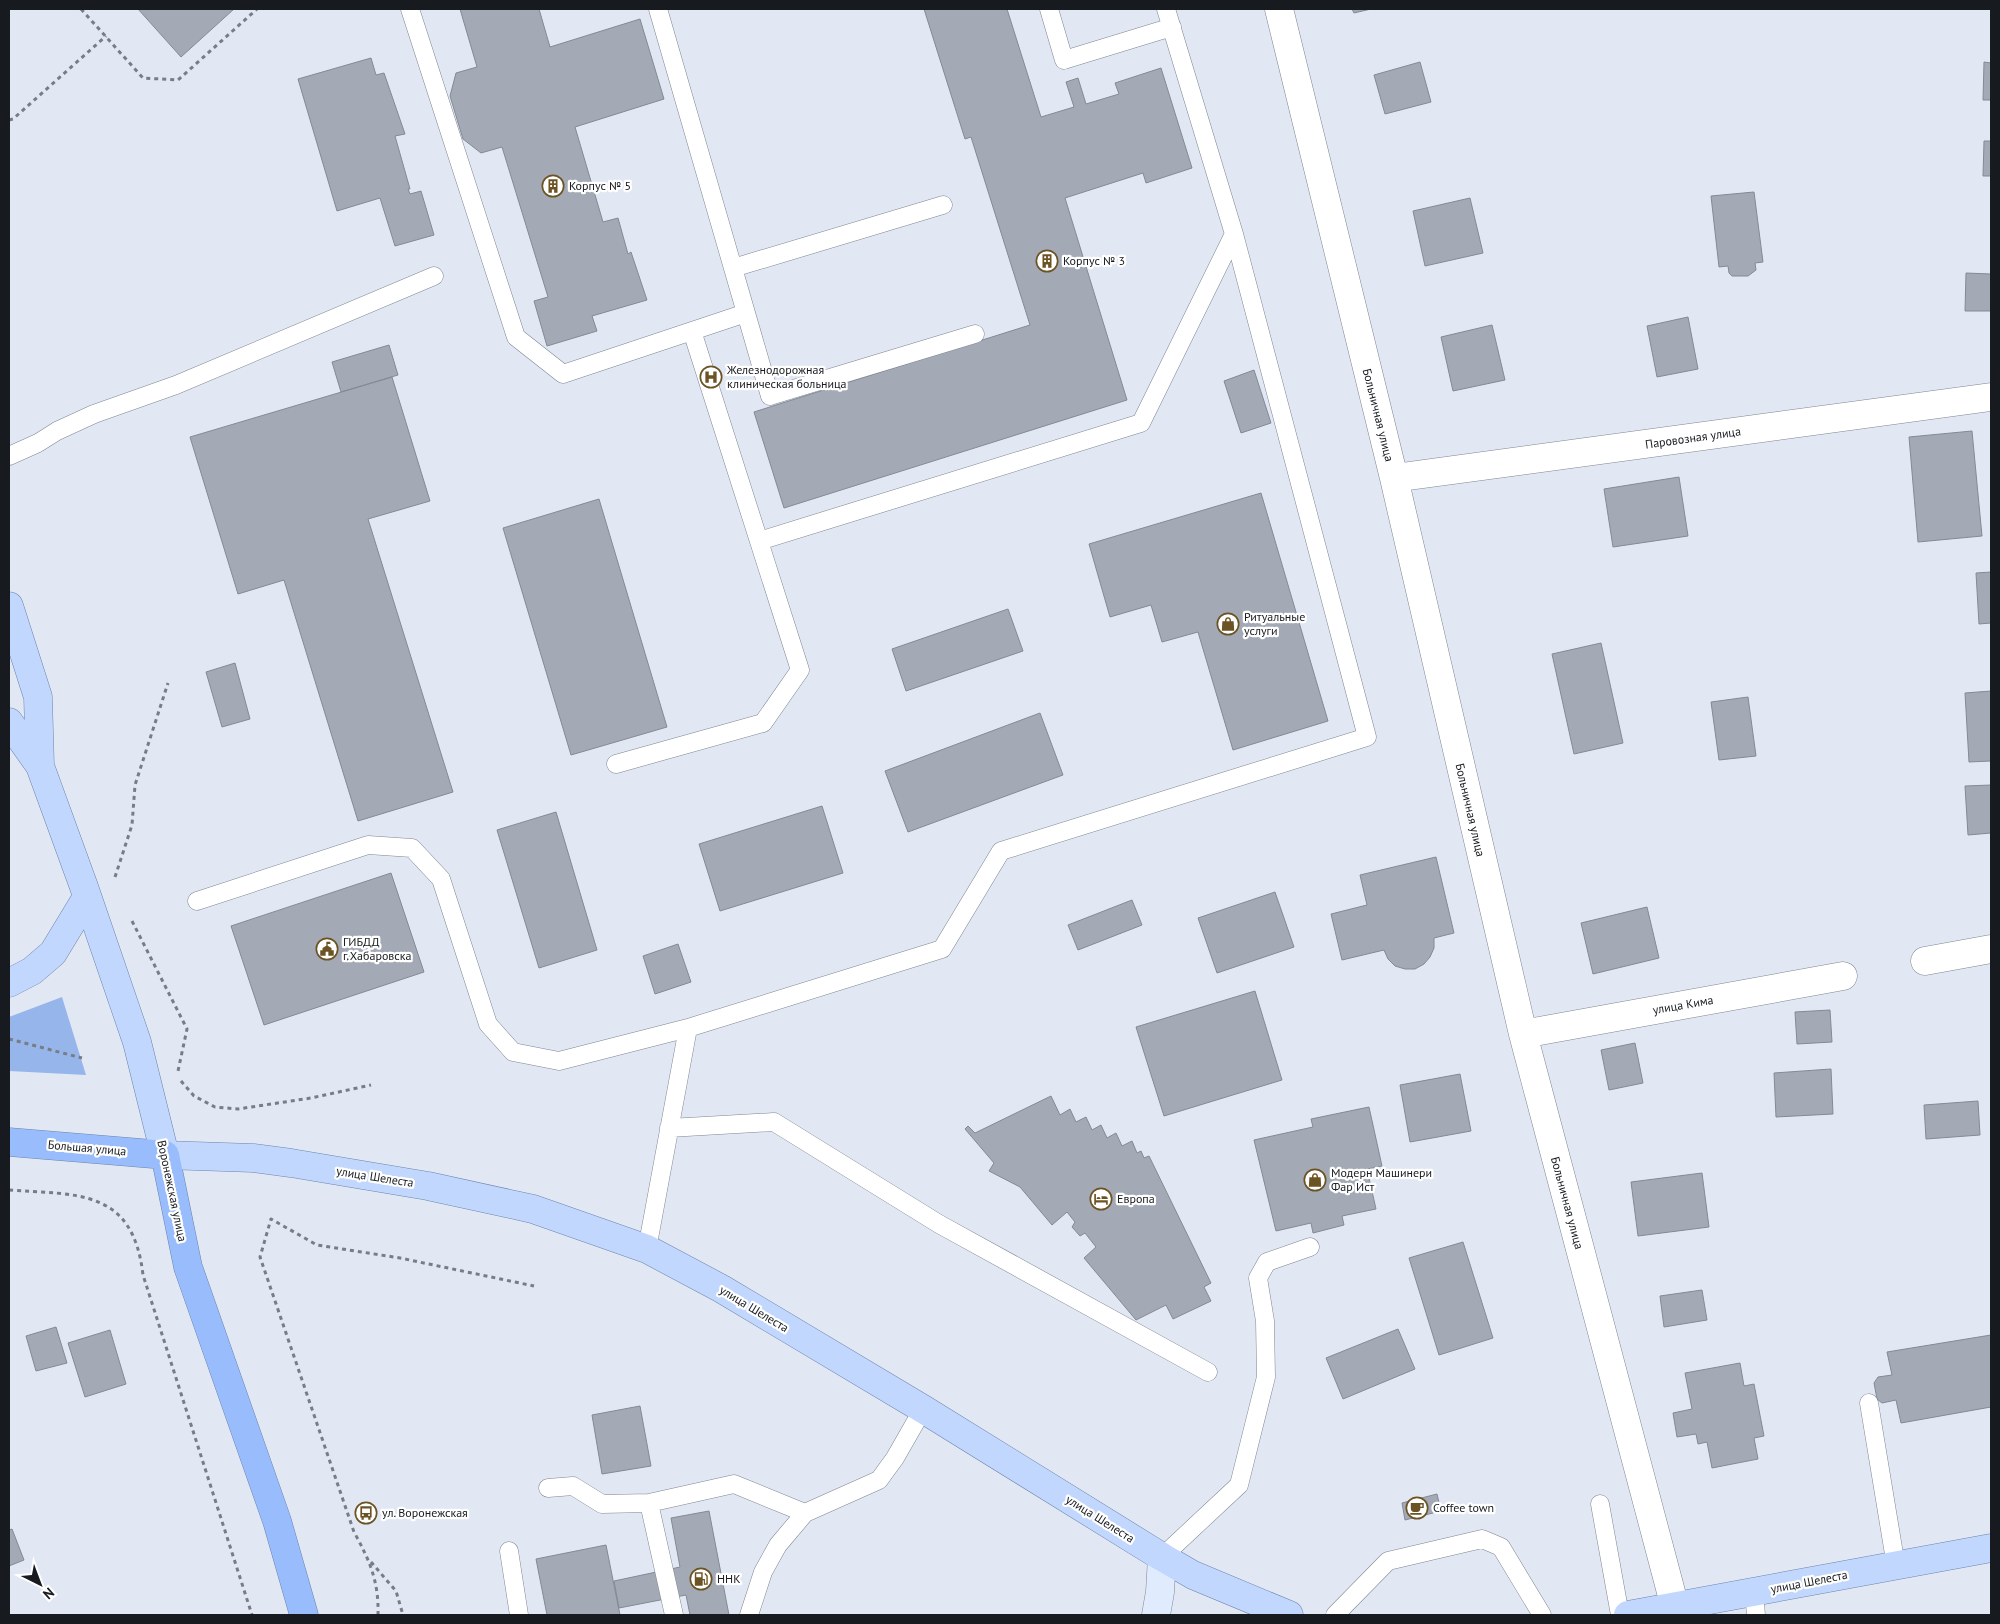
<svg xmlns="http://www.w3.org/2000/svg" width="2000" height="1624" viewBox="0 0 2000 1624" font-family="'PT Sans',sans-serif">
<style>
.green{fill:#96b5ea}
.building{fill:#a3aab5;stroke:#848a95}
.lines{fill:none;stroke-linecap:round;stroke-linejoin:round}
.lane-casing{stroke:#7f8691;stroke-width:19}
.street-casing{stroke:#7f8691;stroke-width:29}
.secondary-casing{stroke:#7f8691;stroke-width:29}
.primary-casing{stroke:#6c84ae;stroke-width:29}
.highway-casing{stroke:#6c84ae;stroke-width:29}
.path{stroke:#787d85;stroke-width:3;stroke-dasharray:4 4;stroke-linecap:butt}
.lane{stroke:#fff;stroke-width:18}
.street{stroke:#fff;stroke-width:28}
.secondary{stroke:#e0ebfe;stroke-width:28}
.primary{stroke:#c2d7fd;stroke-width:28}
.highway{stroke:#99bdfc;stroke-width:28}
.labels{text-anchor:middle;stroke-width:4.5;stroke-linejoin:round;paint-order:stroke}
.poi-label{font-size:12px;fill:#171a1e;stroke:#fff;text-anchor:start}
.street-label{font-size:12px;fill:#171a1e;stroke:#fff}
</style>
<rect width="100%" height="100%" fill="#e1e8f4"/>
<path class="green" d="M62,997L86,1075L9,1071V1017Z"/>
<path class="building" d="M138,9H234L181,57Z
M460,9H539L550,47L640,19L664,99L575,127L603,222L618,218L628,254L631,252L647,300L592,316L597,331L547,346L534,301L548,297L502,147L481,153L463,139L450,96L456,73L477,67Z
M924,9H1007L1041,117L1074,107L1066,82L1078,78L1086,104L1119,94L1115,83L1161,68L1192,168L1146,183L1143,173L1065,198L1127,400L784,508L754,412L1030,325L971,137L965,139Z
M1352,9H1371L1354,13Z
M371,58L376,75L384,73L405,134L395,136L410,189H408L410,194L421,191L434,235L395,246L380,198L337,211L298,79Z
M1420,62L1431,102L1385,114L1374,75Z
M1984,62L1991,63V100H1983Z
M1984,141H1991V176H1983Z
M1754,192L1763,262L1755,263L1756,270L1748,276H1732L1729,273L1728,266L1719,267L1711,196Z
M1470,198L1483,253L1425,266L1413,211Z
M1966,273L1991,274V311H1965Z
M1688,317L1698,369L1657,377L1647,326Z
M1492,325L1505,380L1453,391L1441,337Z
M389,345L398,375L341,392L332,362Z
M1254,370L1271,423L1241,433L1224,381Z
M392,377L430,501L368,519L453,792L358,821L284,580L238,594L190,437Z
M1972,431L1982,536L1918,542L1909,437Z
M1679,477L1688,536L1613,547L1604,489Z
M1261,493L1328,721L1233,750L1198,632L1162,642L1151,605L1110,617L1089,544Z
M599,499L667,727L571,755L503,528Z
M1991,572V623L1979,624L1976,573Z
M1008,609L1023,651L906,691L892,649Z
M1601,643L1623,743L1574,754L1552,654Z
M235,663L250,719L222,727L206,672Z
M1991,691V761L1969,762L1965,693Z
M1748,697L1756,756L1719,760L1711,702Z
M1040,713L1063,775L908,832L885,771Z
M1991,785V833L1968,835L1965,786Z
M822,806L843,873L720,911L699,844Z
M556,812L597,950L539,968L497,830Z
M1436,857L1454,933L1434,938V948L1430,957L1424,964L1415,969H1405L1395,966L1388,959L1384,950L1342,960L1331,914L1367,905L1360,875Z
M391,873L424,972L264,1025L231,926Z
M1275,892L1294,947L1217,973L1198,918Z
M1132,900L1142,925L1078,950L1068,925Z
M1647,907L1659,958L1593,974L1581,923Z
M678,944L691,982L655,994L643,956Z
M1255,991L1282,1080L1164,1116L1136,1027Z
M1830,1010L1832,1042L1797,1044L1795,1012Z
M1635,1043L1643,1083L1609,1090L1601,1050Z
M1831,1069L1833,1114L1776,1117L1774,1073Z
M1460,1074L1471,1131L1410,1142L1400,1085Z
M1051,1096L1060,1115L1070,1109L1076,1122L1086,1117L1092,1130L1101,1125L1107,1138L1116,1133L1122,1146L1132,1141L1137,1153L1141,1151L1144,1158L1149,1156L1211,1283L1204,1287L1211,1301L1173,1319L1166,1305L1136,1320L1084,1258L1096,1247L1085,1233L1080,1236L1072,1227L1075,1222L1067,1212L1052,1225L1020,1187L989,1171L994,1163L965,1129L968,1126L975,1133Z
M1978,1101L1980,1135L1926,1139L1924,1105Z
M1369,1107L1382,1166L1367,1169L1376,1209L1342,1216L1344,1225L1313,1233L1311,1223L1276,1231L1254,1140L1313,1127L1311,1119Z
M1702,1173L1709,1227L1638,1236L1631,1182Z
M1463,1242L1493,1338L1439,1355L1409,1258Z
M1702,1290L1707,1320L1664,1327L1660,1296Z
M56,1327L67,1363L36,1371L26,1336Z
M1398,1329L1415,1369L1343,1399L1326,1358Z
M110,1330L126,1384L85,1397L68,1343Z
M1991,1335V1407L1901,1423L1896,1400L1882,1403L1877,1399L1874,1383L1878,1377L1892,1375L1887,1352Z
M1740,1363L1744,1386L1754,1384L1764,1436L1754,1438L1758,1459L1712,1468L1707,1442L1698,1444L1696,1434L1677,1437L1673,1413L1692,1409L1685,1373Z
M640,1406L651,1466L602,1474L592,1415Z
M1437,1494L1441,1511L1405,1520L1402,1503Z
M709,1511L729,1615H690L686,1595L619,1608L614,1581L680,1567L671,1518Z
M12,1529L24,1560L9,1566V1530Z
M606,1545L620,1615H547L536,1559Z"/>
<g class="lines">
<g class="lane-casing">
<path id="lane" d="M410,9L516,337L563,374L746,313
M658,9L770,396L975,334
M1049,9L1064,60L1172,27
M733,268L943,205
M9,456L38,443L57,431L94,414L176,385L434,276
M759,541L1141,423L1234,234L1166,9
M616,764L763,723L800,670L692,331
M197,901L368,845L412,848L441,879L488,1024L513,1052L559,1061L688,1028
M669,1128L774,1122L939,1224L1208,1372
M647,1249L688,1028L942,949L1001,851L1367,737L1234,234
M1869,1403L1896,1566
M548,1488L573,1486L602,1504L649,1503
M1600,1504L1620,1615
M509,1551L519,1615
M1162,1557L1239,1485L1266,1377L1265,1321L1258,1278L1267,1262L1310,1247
M1754,1592L1756,1615
M674,1615L649,1503L734,1484L805,1513
M749,1615L763,1572L778,1545L805,1513L879,1480L895,1458L923,1409
M1335,1615L1388,1561L1482,1539L1501,1547L1542,1615"/>
</g>
<g class="street-casing">
<path id="street" d="M1279,9L1394,478L1523,1034L1675,1607
M1394,478L1991,397
M1925,961L1991,949
M1523,1034L1843,976"/>
</g>
<g class="secondary-casing">
<path id="secondary" d="M1156,1615L1160,1592L1162,1557"/>
</g>
<g class="primary-casing">
<path id="primary" d="M9,606L38,697L40,766
M9,722L40,766L84,887L137,1042L165,1155L253,1158L291,1163L428,1186L533,1209L647,1249L722,1289L923,1409L1162,1557L1193,1575L1289,1615
M9,983L32,971L53,953L87,897
M1628,1615L1991,1548"/>
</g>
<g class="highway-casing">
<path id="highway" d="M9,1142L165,1155L188,1267L277,1521L304,1615"/>
</g>
<path class="path" d="M81,9L143,78L178,80L257,9
M9,120L13,119L106,36
M115,877L132,825L135,785L168,683
M132,921L187,1029L178,1071
M9,1039L82,1058
M181,1081L194,1096L215,1107L238,1109L311,1098L371,1085
M9,1190C77,1195 133,1188 143,1275L252,1615
M371,1562L396,1591L403,1615
M378,1615C379,1582 370,1561 354,1532L260,1257L271,1219L317,1245L400,1258L534,1286"/>
<use href="#lane" class="lane"/>
<use href="#street" class="street"/>
<use href="#secondary" class="secondary"/>
<use href="#primary" class="primary"/>
<use href="#highway" class="highway"/>
</g>
<defs>
<g id="building-ring" transform="scale(1.125)"><circle r="9.5" fill="#fff" stroke="#6c5324" stroke-width="1.5"/><path d="M-4-6H4V6H1V3H-1V6H-4ZM-2.5-4.3h1.7v1.8h-1.7ZM.8-4.3h1.7v1.8H.8ZM-2.5-1h1.7V.8h-1.7ZM.8-1h1.7V.8H.8Z" fill="#6c5324"/></g>
<g id="hospital-ring" transform="scale(1.125)"><circle r="9.5" fill="#fff" stroke="#6c5324" stroke-width="1.5"/><path d="M-5-5h3v3.5h4V-5h3V5h-3V1.5h-4V5h-3Z" fill="#6c5324"/></g>
<g id="shop-ring" transform="scale(1.125)"><circle r="9.5" fill="#fff" stroke="#6c5324" stroke-width="1.5"/><path d="M-5-2.5h2.3a2.7 3.5 0 0 1 5.4 0H5L5.5 6h-11ZM-1.5-2.5h3a1.5 2.3 0 0 0-3 0Z" fill="#6c5324"/></g>
<g id="civic-ring" transform="scale(1.125)"><circle r="9.5" fill="#fff" stroke="#6c5324" stroke-width="1.5"/><path d="M-.6-6.5H3V-4.5H.6V-3L4-1V1h2V6H-6V1h2V-1L-.6-3ZM-1.2 2.5V6h2.4V2.5Z" fill="#6c5324"/></g>
<g id="hotel-ring" transform="scale(1.125)"><circle r="9.5" fill="#fff" stroke="#6c5324" stroke-width="1.5"/><path d="M-6-4.5h1.5V1H6V5H4.5V3h-9V5H-6ZM-4 0a1.8 1.8 0 1 1 3.6 0ZM.5 0V-2.5h3Q6-2.5 6 0Z" fill="#6c5324"/></g>
<g id="cafe-ring" transform="scale(1.125)"><circle r="9.5" fill="#fff" stroke="#6c5324" stroke-width="1.5"/><path d="M-5.5-4.5H6V0H3Q3 3.5 0 3.5H-2.5Q-5.5 3.5-5.5 0ZM3-3.2v2h1.7v-2ZM-6 4.5H4V6H-6Z" fill="#6c5324"/></g>
<g id="bus-ring" transform="scale(1.125)"><circle r="9.5" fill="#fff" stroke="#6c5324" stroke-width="1.5"/><path d="M-5-6H5V4H4V6H2V4H-2V6H-4V4H-5ZM-3.5-4V0h7V-4ZM-3.5 1.2v1.5H-2V1.2ZM2 1.2v1.5H3.5V1.2Z" fill="#6c5324"/></g>
<g id="fuel-ring" transform="scale(1.125)"><circle r="9.5" fill="#fff" stroke="#6c5324" stroke-width="1.5"/><path d="M-5.5-6h7V0h2V4h1.3V-2.5L3-4.5l.8-.8L6-3V5H2.5V1h-1V6h-7ZM-4.2-4.7v3.2H.2V-4.7Z" fill="#6c5324"/></g>
</defs>
<g fill-rule="evenodd">
<use href="#building-ring" x="553" y="186"/>
<use href="#building-ring" x="1047" y="261"/>
<use href="#hospital-ring" x="711" y="377"/>
<use href="#shop-ring" x="1228" y="624"/>
<use href="#civic-ring" x="327" y="949"/>
<use href="#shop-ring" x="1315" y="1180"/>
<use href="#hotel-ring" x="1101" y="1199"/>
<use href="#cafe-ring" x="1417" y="1508"/>
<use href="#bus-ring" x="366" y="1513"/>
<use href="#fuel-ring" x="701" y="1579"/>
</g>
<g class="labels">
<g class="poi-label">
<text x="569" y="190">Корпус № 5</text>
<text x="1063" y="265">Корпус № 3</text>
<text x="727" y="374">Железнодорожная<tspan x="727" dy="14">клиническая больница</tspan></text>
<text x="1244" y="621">Ритуальные<tspan x="1244" dy="14">услуги</tspan></text>
<text x="343" y="946">ГИБДД<tspan x="343" dy="14">г.Хабаровска</tspan></text>
<text x="1331" y="1177">Модерн Машинери<tspan x="1331" dy="14">Фар Ист</tspan></text>
<text x="1117" y="1203">Европа</text>
<text x="1433" y="1512">Coffee town</text>
<text x="382" y="1517">ул. Воронежская</text>
<text x="717" y="1583">ННК</text>
</g>
<g class="street-label">
<text transform="translate(1378 415) rotate(76)" y="4">Больничная улица</text>
<text transform="translate(1693 438) rotate(-8)" y="4">Паровозная улица</text>
<text transform="translate(1470 810) rotate(77)" y="4">Больничная улица</text>
<text transform="translate(1683 1005) rotate(-10)" y="4">улица Кима</text>
<text transform="translate(87 1148) rotate(5)" y="4">Большая улица</text>
<text transform="translate(375 1177) rotate(9)" y="4">улица Шелеста</text>
<text transform="translate(172 1191) rotate(78)" y="4">Воронежская улица</text>
<text transform="translate(1567 1203) rotate(75)" y="4">Больничная улица</text>
<text transform="translate(754 1309) rotate(31)" y="4">улица Шелеста</text>
<text transform="translate(1100 1519) rotate(32)" y="4">улица Шелеста</text>
<text transform="translate(1809 1582) rotate(-11)" y="4">улица Шелеста</text>
</g>
</g>
<rect width="2000" height="1624" fill="none" stroke="#171a1e" stroke-width="20"/>
<g transform="translate(40 1584) rotate(138)" stroke="#ffffff" stroke-width="4" paint-order="stroke">
<path d="M0-4L9 19L0 12L-9 19Z" fill="#171a1e"/>
<text y="-8" font-size="14" font-weight="bold" text-anchor="middle" fill="#171a1e">N</text>
</g>
</svg>
